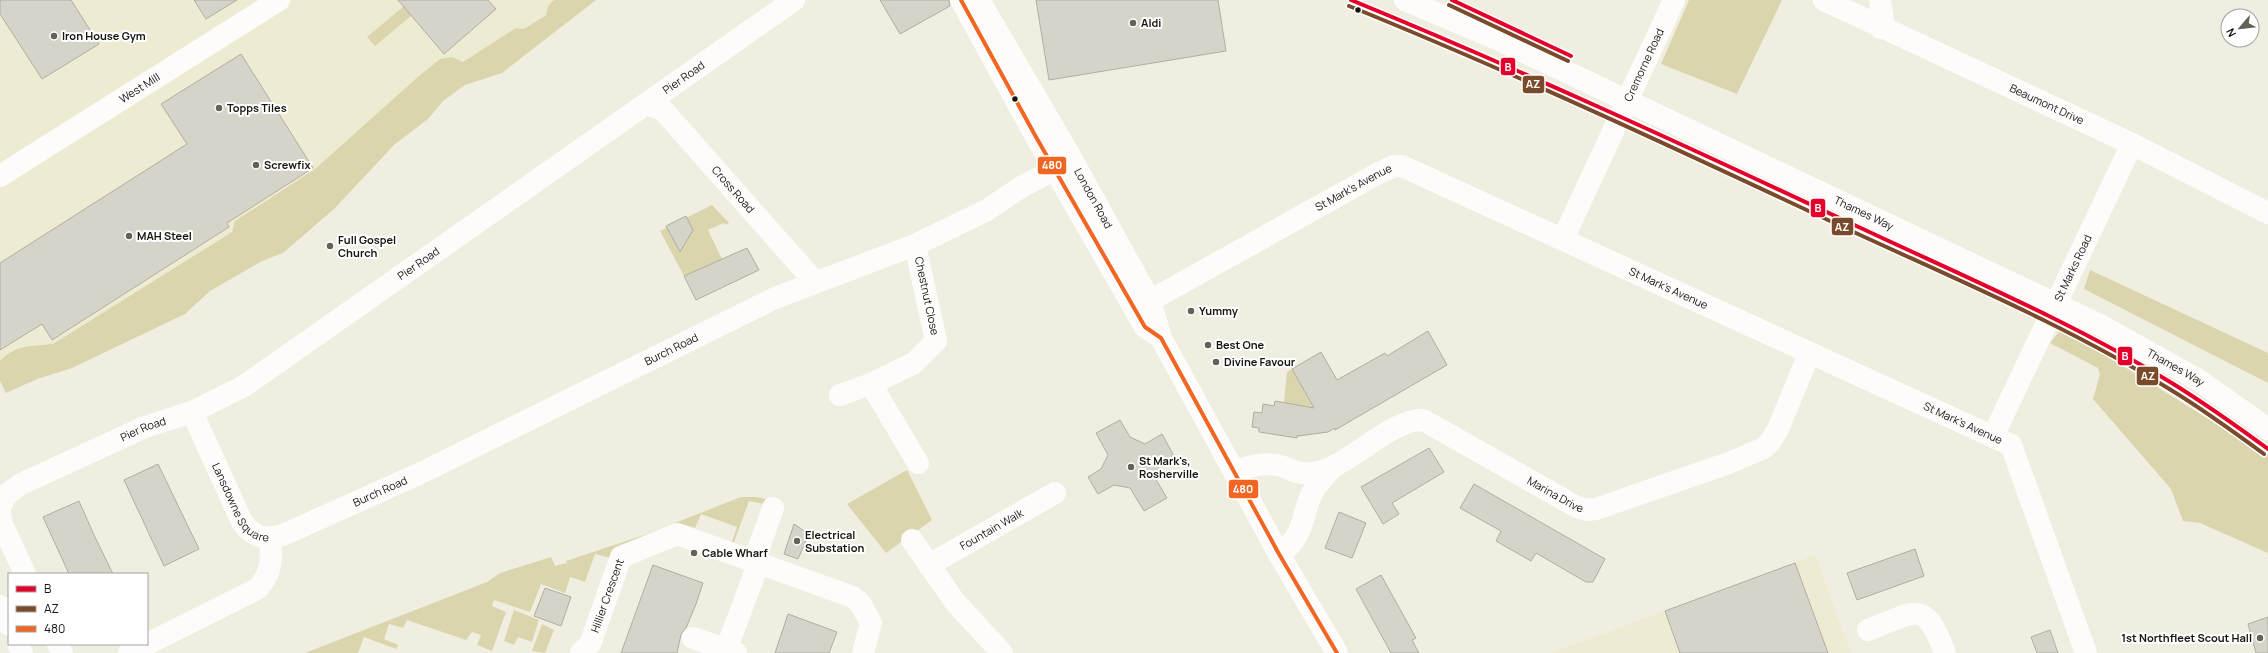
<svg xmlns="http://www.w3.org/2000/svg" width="2268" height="653" viewBox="0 0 2268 653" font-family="Manrope,sans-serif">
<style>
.built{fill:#eeebd3}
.green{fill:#dbd5ae}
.building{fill:#d6d4c9;stroke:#afaea3}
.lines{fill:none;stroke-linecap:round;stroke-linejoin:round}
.minor{stroke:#fdfcfa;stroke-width:22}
.major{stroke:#fdfcfa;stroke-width:22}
.bus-1-casing{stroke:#fff;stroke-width:7}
.bus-2-casing{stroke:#fff;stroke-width:7}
.bus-3-casing{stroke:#fff;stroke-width:7}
.bus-1{stroke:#e4002b;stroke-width:4}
.bus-2{stroke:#7a4b2a;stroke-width:4}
.bus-3{stroke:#f26522;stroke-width:4}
.bus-dot{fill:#17160e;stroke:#fff;stroke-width:1.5}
.poi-dot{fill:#636258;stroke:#fff;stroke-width:1.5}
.labels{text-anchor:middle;stroke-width:4;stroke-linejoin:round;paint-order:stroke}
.poi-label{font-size:11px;font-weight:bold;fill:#17160e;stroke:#fff;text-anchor:start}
.street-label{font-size:11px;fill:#17160e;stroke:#fff}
.line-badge{stroke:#fff;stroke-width:1.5}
.badge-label{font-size:11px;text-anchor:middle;font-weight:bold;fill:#fff}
</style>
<rect width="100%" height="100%" fill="#f0eee1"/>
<path class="built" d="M0,0H582L150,300L0,373Z
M1815,555L1851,653H1551Z"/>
<path class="green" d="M554,0H596L502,73L465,85L443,101L428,119L395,144L334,209L283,253L262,261L210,291L185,314L72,368L37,379L6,393L0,381V361C14,345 33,346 53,344L232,232L235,221L315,169L419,76L440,59L452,57L463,62L516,28L524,29L546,15L548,6Z
M1689,0H1782L1737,94L1661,64Z
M404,6L411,16L375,46L367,37Z
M712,205L729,223L726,225L724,223L708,230L722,259L684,276L660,231Z
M2090,270L2268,353V383L2084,289Z
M2062,328L2268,456V553L2200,523L2183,521L2171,489L2093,399L2100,374L2098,368L2050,343Z
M1321,352L1358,415L1323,391L1309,400L1328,432L1297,437L1302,410L1284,403L1287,372Z
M907,470L932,520L886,553L847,504Z
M741,497H756L766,499L764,504L749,501L734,542H732L737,527L701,514L695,528L679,523L614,550L610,558L595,554L585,582L570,577L565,593L541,584L530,612L494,600L492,606L506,612L492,651L477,645L481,635L472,632L466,640L407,620L403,628L389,624L384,639L398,645L396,649L364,637L358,653H305L487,582L500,573L551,557L555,566L566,563L568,569L566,561L647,534Z
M514,610L539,620L532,642L518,637L514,645L504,641Z
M542,624L554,630L545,653L532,651Z"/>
<path class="building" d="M0,0H71L99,44L42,79L0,14Z
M194,0H237L206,19Z
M398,0H488L496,9L444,54Z
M880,0H949L950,6L900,34Z
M1036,0H1218L1226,51L1049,80Z
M241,54L313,168L227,223L229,227L52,340L42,324L0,350V263L187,144L161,104Z
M686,216L693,230L680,252L666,226Z
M747,248L759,270L696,300L684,276Z
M1428,331L1447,365L1335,430V428L1328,432L1297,436V438L1259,432V428L1252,427L1254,412L1262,413L1263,404L1274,406L1275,401L1314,408L1292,369L1321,352L1337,380L1385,353L1387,356Z
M1120,420L1130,437L1145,444L1162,434L1174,456L1160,464L1155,478L1167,498L1144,511L1130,488L1114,485L1098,494L1088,477L1101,469L1108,455L1096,433Z
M1429,448L1444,472L1392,503L1399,514L1383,524L1361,487Z
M158,464L199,549L164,566L124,480Z
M1474,484L1605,559L1593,582H1586L1536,553L1531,561L1496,541L1501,531L1460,508Z
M79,501L94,535L113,574H69L43,517Z
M1339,512L1366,523L1352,558L1325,548Z
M794,524L809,534L798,559L784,554Z
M1915,549L1924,576L1857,600L1847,573Z
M1795,563L1828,653H1680L1665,611Z
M653,565L703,583L696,604L686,628L681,634L677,653H621Z
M1381,575L1416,638L1412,640L1419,653H1391L1356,589Z
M545,588L571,597L561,626L534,616Z
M788,614L837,632L829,653H775Z
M2268,617V653H2256L2248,624Z
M2050,630L2058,653H2037L2031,637Z"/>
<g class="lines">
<g class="minor">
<path id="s1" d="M1824,0L2132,144L2268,213"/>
<path d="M1880,0L1883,19L1881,28"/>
<path id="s2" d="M646,104L663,110L815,282"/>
<path id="s3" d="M0,176L279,0"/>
<path id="s4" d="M1563,239L1674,0"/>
<path id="s5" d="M1135,309L1377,174L1394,166H1402L2011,445L2086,653"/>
<path d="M871,384L918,463"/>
<path d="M840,395L871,384L914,363L936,341L915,245"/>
<path id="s6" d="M192,412L242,522C254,538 265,540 283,535L423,472L775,298L915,245L987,210L1021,187L1071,161"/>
<path id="s7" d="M1993,436L2132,144"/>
<path id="s8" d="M1235,472C1247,466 1263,463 1277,465C1283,466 1290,470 1297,472C1308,475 1322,472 1332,467C1357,456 1397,418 1423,420L1577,507L1587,510L1596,509L1729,463L1764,448L1770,442L1778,429L1809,354"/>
<path id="s9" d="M0,508L6,495L21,484L145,427L192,412L244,386L794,0"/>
<path d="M0,513L2,524L25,574"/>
<path d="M912,540L955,602L1002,653"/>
<path d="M1279,554C1304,537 1301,519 1311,495C1316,485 1325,476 1332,468"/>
<path d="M754,561L773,508"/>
<path id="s10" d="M929,565L1055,493"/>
<path d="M0,606L9,625"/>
<path d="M1868,630C1916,612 1924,597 1945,653"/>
<path d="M693,638L736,653"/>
<path d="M18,644L22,653"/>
<path d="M58,644L62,653"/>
<path d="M726,650L759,562"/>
<path d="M129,653L257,589C272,574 272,559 270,538"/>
<path id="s11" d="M581,653L590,644L621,557L677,534L853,597L860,603L871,623L863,653"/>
</g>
<g class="major">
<path d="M961,0L1036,137L1145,327L1159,336"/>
<path id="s12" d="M979,0L1069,154L1150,301L1161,338L1279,554L1337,653"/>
<path id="s13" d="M1405,0L1495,38L2102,326L2197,379L2268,429"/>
</g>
<g class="bus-1-casing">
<path id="bus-1" d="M1351,0C1519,69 1684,145 1848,222C1958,274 2071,321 2175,385C2207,405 2238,427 2268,449
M1452,0L1571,56"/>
</g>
<g class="bus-2-casing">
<path id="bus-2" d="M1449,5L1568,61
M1349,6C1517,74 1681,151 1845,228C1955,279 2068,326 2171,390C2204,410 2234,432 2264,454"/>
</g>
<g class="bus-3-casing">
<path id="bus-3" d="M961,0L1036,137L1145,327L1161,338L1279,554L1337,653"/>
</g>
<use href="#bus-1" class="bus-1"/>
<use href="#bus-2" class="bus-2"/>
<use href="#bus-3" class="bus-3"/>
</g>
<g class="bus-dot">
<circle cx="1358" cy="10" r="3.5"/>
<circle cx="1015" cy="99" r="3.5"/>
</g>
<g class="poi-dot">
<circle cx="1133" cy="23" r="4"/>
<circle cx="54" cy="36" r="4"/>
<circle cx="219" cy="108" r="4"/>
<circle cx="256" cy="165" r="4"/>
<circle cx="129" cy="236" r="4"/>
<circle cx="330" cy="246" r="4"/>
<circle cx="1191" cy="311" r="4"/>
<circle cx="1208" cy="345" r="4"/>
<circle cx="1216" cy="362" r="4"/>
<circle cx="1131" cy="467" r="4"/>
<circle cx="797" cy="541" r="4"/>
<circle cx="694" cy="553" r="4"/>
<circle cx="2260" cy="638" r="4"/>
</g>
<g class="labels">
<g class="poi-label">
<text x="1141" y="27">Aldi</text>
<text x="62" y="40">Iron House Gym</text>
<text x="227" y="112">Topps Tiles</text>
<text x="264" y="169">Screwfix</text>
<text x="137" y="240">MAH Steel</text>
<text x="338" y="244">Full Gospel<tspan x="338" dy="13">Church</tspan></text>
<text x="1199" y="315">Yummy</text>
<text x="1216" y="349">Best One</text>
<text x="1224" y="366">Divine Favour</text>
<text x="1139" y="465">St Mark's,<tspan x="1139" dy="13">Rosherville</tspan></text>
<text x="805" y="539">Electrical<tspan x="805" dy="13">Substation</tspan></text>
<text x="702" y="557">Cable Wharf</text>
<text x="2252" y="642" text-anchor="end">1st Northfleet Scout Hall</text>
</g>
<g class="street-label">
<text dy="4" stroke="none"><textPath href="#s4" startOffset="192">Cremorne Road</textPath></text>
<text dy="4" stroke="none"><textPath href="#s9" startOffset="814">Pier Road</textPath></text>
<text dy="4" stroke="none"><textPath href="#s3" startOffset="165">West Mill</textPath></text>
<text dy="4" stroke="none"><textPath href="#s1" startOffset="246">Beaumont Drive</textPath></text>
<text dy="4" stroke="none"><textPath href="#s2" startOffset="124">Cross Road</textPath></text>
<text dy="4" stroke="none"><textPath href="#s5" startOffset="250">St Mark's Avenue</textPath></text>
<text dy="4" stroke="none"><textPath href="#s12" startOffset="229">London Road</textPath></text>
<text dy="4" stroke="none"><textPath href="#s13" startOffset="506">Thames Way</textPath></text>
<text dy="4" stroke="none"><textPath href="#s9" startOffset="490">Pier Road</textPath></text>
<text dy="4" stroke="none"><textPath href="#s7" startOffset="186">St Marks Road</textPath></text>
<text dy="4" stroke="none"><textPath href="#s5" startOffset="597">St Mark's Avenue</textPath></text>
<text transform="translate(927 296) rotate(78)" y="4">Chestnut Close</text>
<text dy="4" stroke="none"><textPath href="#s6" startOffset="598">Burch Road</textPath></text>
<text dy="4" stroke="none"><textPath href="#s13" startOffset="854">Thames Way</textPath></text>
<text dy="4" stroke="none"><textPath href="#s5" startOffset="921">St Mark's Avenue</textPath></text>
<text dy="4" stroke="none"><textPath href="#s9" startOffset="167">Pier Road</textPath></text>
<text dy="4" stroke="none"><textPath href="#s6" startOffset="274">Burch Road</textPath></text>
<text dy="4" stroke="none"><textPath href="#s8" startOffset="356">Marina Drive</textPath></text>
<text dy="4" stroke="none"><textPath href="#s6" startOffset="105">Lansdowne Square</textPath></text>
<text dy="4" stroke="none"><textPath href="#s10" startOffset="72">Fountain Walk</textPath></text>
<text dy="4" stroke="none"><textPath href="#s11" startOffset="64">Hillier Crescent</textPath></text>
</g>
</g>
<g class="line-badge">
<rect x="1500" y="57" width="16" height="19" rx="4" fill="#e4002b"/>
<rect x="1522" y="75" width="23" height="19" rx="4" fill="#7a4b2a"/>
<rect x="1037" y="156" width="30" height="19" rx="4" fill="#f26522"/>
<rect x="1810" y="198" width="16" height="20" rx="4" fill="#e4002b"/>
<rect x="1831" y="217" width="23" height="19" rx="4" fill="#7a4b2a"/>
<rect x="2117" y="346" width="16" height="20" rx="4" fill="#e4002b"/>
<rect x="2136" y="366" width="23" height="20" rx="4" fill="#7a4b2a"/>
<rect x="1228" y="479" width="31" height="20" rx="4" fill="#f26522"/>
</g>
<g class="badge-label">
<text x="1508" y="71">B</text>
<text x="1533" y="88">AZ</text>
<text x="1052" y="169">480</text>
<text x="1818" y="212">B</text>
<text x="1842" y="231">AZ</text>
<text x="2125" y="360">B</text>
<text x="2148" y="380">AZ</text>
<text x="1243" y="493">480</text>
</g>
<rect x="8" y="573" width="140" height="72" fill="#ffffff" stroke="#a2a29f"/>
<rect x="16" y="586" width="20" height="6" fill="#e4002b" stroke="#a2a29f"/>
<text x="44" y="593" font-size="12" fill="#17160e">B</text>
<rect x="16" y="606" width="20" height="6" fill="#7a4b2a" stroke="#a2a29f"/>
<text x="44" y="613" font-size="12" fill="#17160e">AZ</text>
<rect x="16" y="626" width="20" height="6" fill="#f26522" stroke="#a2a29f"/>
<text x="44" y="633" font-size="12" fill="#17160e">480</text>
<g transform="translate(2240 28) rotate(242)"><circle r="19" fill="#ffffff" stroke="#a2a29f"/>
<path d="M0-3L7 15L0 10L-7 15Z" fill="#636258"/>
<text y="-6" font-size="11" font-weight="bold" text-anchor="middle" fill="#17160e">N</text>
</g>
</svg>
